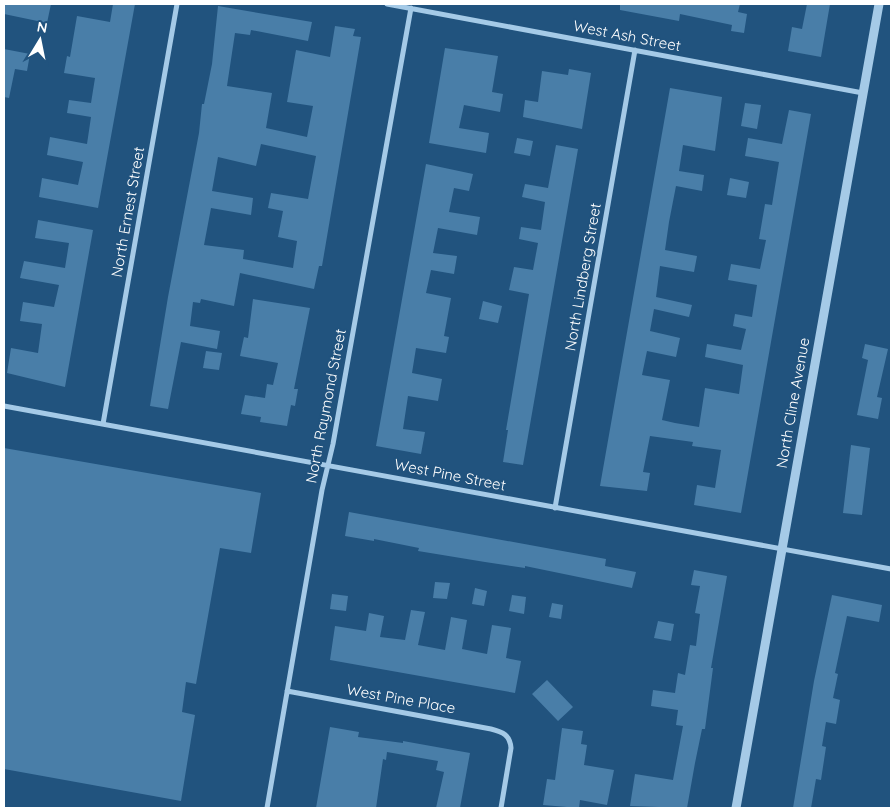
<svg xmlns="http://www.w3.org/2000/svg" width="895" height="812" viewBox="0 0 895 812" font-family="Quicksand,sans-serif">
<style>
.building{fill:#497ea8;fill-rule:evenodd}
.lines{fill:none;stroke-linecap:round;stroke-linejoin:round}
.minor{stroke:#a5cae7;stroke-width:5}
.tertiary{stroke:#a5cae7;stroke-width:9}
.labels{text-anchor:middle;stroke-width:4;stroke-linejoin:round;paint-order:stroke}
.street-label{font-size:15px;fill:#fff;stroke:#21537e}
</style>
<rect width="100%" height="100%" fill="#21537e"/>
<path class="building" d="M4,4H51L47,23L4,14Z
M113,4H135L98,208L39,197L42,178L78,185L83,162L47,155L50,137L87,144L91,117L67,113L69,100L91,103L95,78L64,73L67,56L70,57L77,16L110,22Z
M620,4H740L738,12L747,14L744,33L731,31L732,25L680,14L679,21L620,10Z
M807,4H830L821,57L788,51L792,27L802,29Z
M218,6L312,22L308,41L251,30L250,35L235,33L227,86L272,93L266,128L307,137L313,106L287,102L296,50L330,57L335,26L355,29L353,36L361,37L322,266H319L314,289L240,273L234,306L201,299L200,303L193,302L190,326L220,331L217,349L181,342L168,409L150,406L168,297L199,133L202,104H204L212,64ZM261,144L316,156L308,199L271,193L268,208L283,211L278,237L297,241L293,268L243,259L244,250L204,245L211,208L251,215L253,198L212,191L218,157L256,166Z
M445,48L498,56L492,92L503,94L500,112L464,105L459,128L489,133L486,153L429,143Z
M4,49L30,54L27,71L15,69L9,98L4,97Z
M569,69L591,73L582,129L523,117L525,100L538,102L542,71L568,75Z
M670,88L722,97L715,151L683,145L679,171L704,175L702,191L676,186L669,222L665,250L697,256L694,272L660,266L656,297L692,305L689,317L654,309L650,331L680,338L676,357L647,351L642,375L670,380L662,420L675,423L699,427L705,388L739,394L743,365L705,357L707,344L741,350L746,329L733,326L735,314L752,317L757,285L728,280L731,264L760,269L766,240L759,239L765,204L772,205L779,162L745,156L748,138L782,144L789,110L811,114L741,513L694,505L697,485L715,488L721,450L692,446L693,442L650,436L643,472L650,473L647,491L600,486Z
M745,103L761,105L757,129L741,126Z
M517,138L533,141L530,156L514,153Z
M556,145L578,149L523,465L503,462L508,430H506L529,294L509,290L514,267L533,270L538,243L519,239L521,227L541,230L545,202L522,197L525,184L548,188Z
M426,164L473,174L469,191L454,188L449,212L480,217L477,235L438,228L433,253L457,256L454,274L431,270L426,293L451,298L444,336L449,337L446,353L416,348L412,373L442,379L438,401L408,396L403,429L425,432L421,454L376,446Z
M730,178L749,182L746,198L727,195Z
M38,220L93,230L65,387L7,373L11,348L38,353L42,324L20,321L23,302L54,307L59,285L20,278L24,261L65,268L69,243L35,238Z
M253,299L310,308L294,389H298L295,406L291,405L287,426L260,422L261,417L241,414L245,395L265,398L267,384L273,385L278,363L240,356L244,337L248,338Z
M483,301L502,306L498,323L479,319Z
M865,344L888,349L877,397L882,398L878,419L857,415L868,360L862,358Z
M206,351L222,353L219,370L203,368Z
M851,445L870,448L862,515L843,513Z
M4,448L261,493L251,553L220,548L196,684L186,682L182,712L195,715L181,801L4,769Z
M349,512L606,559L605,566L636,572L632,588L525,566V568L485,562L418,551L419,548L374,539V541L345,536Z
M694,570L727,576L711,668H713L705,729H702L695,763L687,808L630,806L635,774L673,780L683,726L676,725L678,710L651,706L653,690L675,693L678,673L685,675L690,645L696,646L700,614L695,613L700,586L691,585Z
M435,582L450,583L447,599L433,598Z
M475,588L487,591L484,606L472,604Z
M332,594L348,596L346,611L330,609Z
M512,595L526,597L524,614L509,611Z
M832,595L882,605L879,622L847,616L835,673L838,674L833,698L840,700L836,724L826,722L822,746L826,747L821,780L816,779L811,808H793L814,681Z
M552,603L563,605L561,619L549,617Z
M411,610L425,612L418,645L445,650L451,617L467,620L462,649L487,654L492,625L511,628L506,658L521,661L515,693L330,660L335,626L366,631L369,613L384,616L380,637L405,640Z
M658,621L674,624L671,641L654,638Z
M547,680L573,707L558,721L532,694Z
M330,727L359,732L358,737L403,743V741L470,753L460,808H436L444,772L436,770L438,761L387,752L386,760L383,759L376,808H316Z
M562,728L583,731L581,744L587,745L584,765L614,770L607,805L580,800L579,808L543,805L547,779L555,780Z"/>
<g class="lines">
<path class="minor" d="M387,4L863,93
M4,406L891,569
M103,424L177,4
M555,508L635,50
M287,691L491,729C503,732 510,735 511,748L501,808
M267,808L322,490L333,444L411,8"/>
<path class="tertiary" d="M736,808L879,4"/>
</g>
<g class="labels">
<g class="street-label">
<text transform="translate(627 36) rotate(11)" y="5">West Ash Street</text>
<text transform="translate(128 212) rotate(-80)" y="5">North Ernest Street</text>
<text transform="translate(583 277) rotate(-80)" y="5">North Lindberg Street</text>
<text transform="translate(793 403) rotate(-80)" y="5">North Cline Avenue</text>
<text transform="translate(326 406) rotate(-79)" y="5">North Raymond Street</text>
<text transform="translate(450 475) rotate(11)" y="5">West Pine Street</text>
<text transform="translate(401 699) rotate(10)" y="5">West Pine Place</text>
</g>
</g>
<rect width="895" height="812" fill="none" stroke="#ffffff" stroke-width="10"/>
<g transform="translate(40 40) rotate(10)" stroke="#21537e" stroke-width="4" paint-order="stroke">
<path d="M0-4L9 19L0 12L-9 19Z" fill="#ffffff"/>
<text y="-8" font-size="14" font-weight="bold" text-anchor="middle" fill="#ffffff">N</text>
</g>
</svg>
